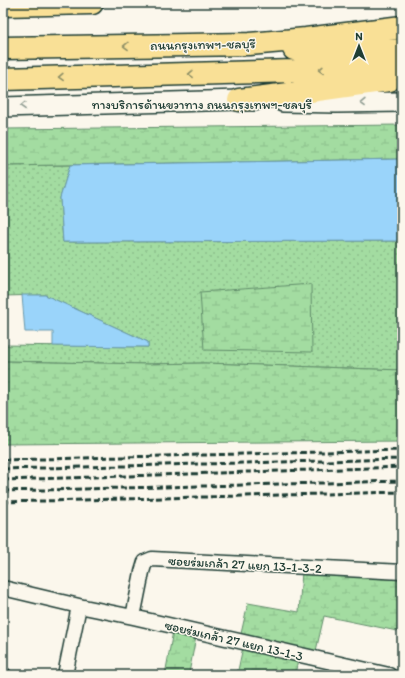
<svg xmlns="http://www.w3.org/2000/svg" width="405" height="678" viewBox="0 0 405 678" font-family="Itim,'Playpen Sans Thai',sans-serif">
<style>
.grass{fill:url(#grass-dots);stroke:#618c6a}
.wetland{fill:url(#wetland-marsh);stroke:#618c6a}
.water{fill:#9ad4fa;stroke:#6998ab}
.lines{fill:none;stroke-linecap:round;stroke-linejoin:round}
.street-casing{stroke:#1f3d34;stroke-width:17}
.secondary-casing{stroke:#1f3d34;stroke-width:22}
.highway-casing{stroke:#1f3d34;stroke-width:25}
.street{stroke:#fbf7ec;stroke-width:14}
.secondary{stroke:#fbf7ec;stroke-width:19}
.highway{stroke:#f9e096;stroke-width:22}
.rail{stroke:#1f3d34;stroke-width:3;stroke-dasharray:6 3;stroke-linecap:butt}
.oneway{stroke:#8c8e65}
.oneway2{stroke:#8d9a90}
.labels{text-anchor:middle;stroke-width:3;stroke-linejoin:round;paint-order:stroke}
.street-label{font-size:13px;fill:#1f3d34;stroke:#fbf7ec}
</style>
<defs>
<pattern id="grass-dots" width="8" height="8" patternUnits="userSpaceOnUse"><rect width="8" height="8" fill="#a3dca1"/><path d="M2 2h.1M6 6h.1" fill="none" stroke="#8cbe8b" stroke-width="1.8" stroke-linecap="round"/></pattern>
<pattern id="wetland-marsh" width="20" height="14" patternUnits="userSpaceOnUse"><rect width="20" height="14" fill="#a3dca1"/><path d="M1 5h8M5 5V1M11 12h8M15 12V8" fill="none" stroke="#8cbe8b"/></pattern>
</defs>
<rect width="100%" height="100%" fill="#fbf7ec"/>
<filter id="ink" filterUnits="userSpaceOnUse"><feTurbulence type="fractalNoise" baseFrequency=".025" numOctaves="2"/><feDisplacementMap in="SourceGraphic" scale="8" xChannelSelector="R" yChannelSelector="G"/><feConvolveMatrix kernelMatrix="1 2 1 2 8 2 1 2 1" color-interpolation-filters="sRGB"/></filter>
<g filter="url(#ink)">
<path class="grass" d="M70,165L60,198L63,242L402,241V370L205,363L148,364L3,361V345L148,347V342L45,295L3,296V166Z"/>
<path class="wetland" d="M402,125V159L3,166V129Z
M311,284L312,352L204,350L200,292Z
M3,361L148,364L205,363L402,370V441L3,444Z
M302,572L402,577V632L324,616L315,655L240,638L248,603L299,612Z
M173,631L196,637L189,673L200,675H165Z
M243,647L298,659L295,675H237Z"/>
<path class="water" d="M402,159V241L63,242L60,198L70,165Z
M22,295H45L148,342V347L53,346V332H25Z"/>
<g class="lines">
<g class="street-casing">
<path id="street" d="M3,588L79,606L133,617L389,675
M133,617L142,572L145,562L152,559L402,572
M3,675H4
M65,675L79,606"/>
</g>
<g class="secondary-casing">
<path id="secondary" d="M283,102L336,103L402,102
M3,107L239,100L255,101"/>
</g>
<g class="highway-casing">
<path id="highway" d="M3,5L92,3
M3,48L249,44L306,39L402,27
M294,49L342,54L402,50
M3,79L402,68
M239,100L296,93L389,80"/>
</g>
<use href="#street" class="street"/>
<use href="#secondary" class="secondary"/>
<use href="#highway" class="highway"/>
<path class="rail" d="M3,460L402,450
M3,469L402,459
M3,480L402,467
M3,491L402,481
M3,502L402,492"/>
</g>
<defs><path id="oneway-chevron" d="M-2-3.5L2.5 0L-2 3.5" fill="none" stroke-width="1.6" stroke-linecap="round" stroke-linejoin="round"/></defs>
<g class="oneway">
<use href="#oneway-chevron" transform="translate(126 46) rotate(179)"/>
<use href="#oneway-chevron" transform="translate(321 70) rotate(178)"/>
<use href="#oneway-chevron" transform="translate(191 74) rotate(178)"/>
<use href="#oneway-chevron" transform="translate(61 77) rotate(178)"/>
</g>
<g class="oneway2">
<use href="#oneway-chevron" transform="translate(363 103) rotate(179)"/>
<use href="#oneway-chevron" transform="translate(23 106) rotate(178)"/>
</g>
</g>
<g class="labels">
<g class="street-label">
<text transform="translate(203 44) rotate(-1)" y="5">ถนนกรุงเทพฯ-ชลบุรี</text>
<text x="202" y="109">ทางบริการด้านขวาทาง ถนนกรุงเทพฯ-ชลบุรี</text>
<text transform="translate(245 564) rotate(3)" y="5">ซอยร่มเกล้า 27 แยก 13-1-3-2</text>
<text transform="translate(234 640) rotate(13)" y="5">ซอยร่มเกล้า 27 แยก 13-1-3</text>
</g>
</g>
<rect width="405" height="678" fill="none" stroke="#fbf7ec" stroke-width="16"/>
<rect x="8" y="8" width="389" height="662" fill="none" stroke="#1f3d34" stroke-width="1.5" filter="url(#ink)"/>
<g transform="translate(359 46)" stroke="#fbf7ec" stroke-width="3" paint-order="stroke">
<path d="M0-3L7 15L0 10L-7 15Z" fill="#1f3d34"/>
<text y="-6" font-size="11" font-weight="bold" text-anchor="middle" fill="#1f3d34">N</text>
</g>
</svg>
